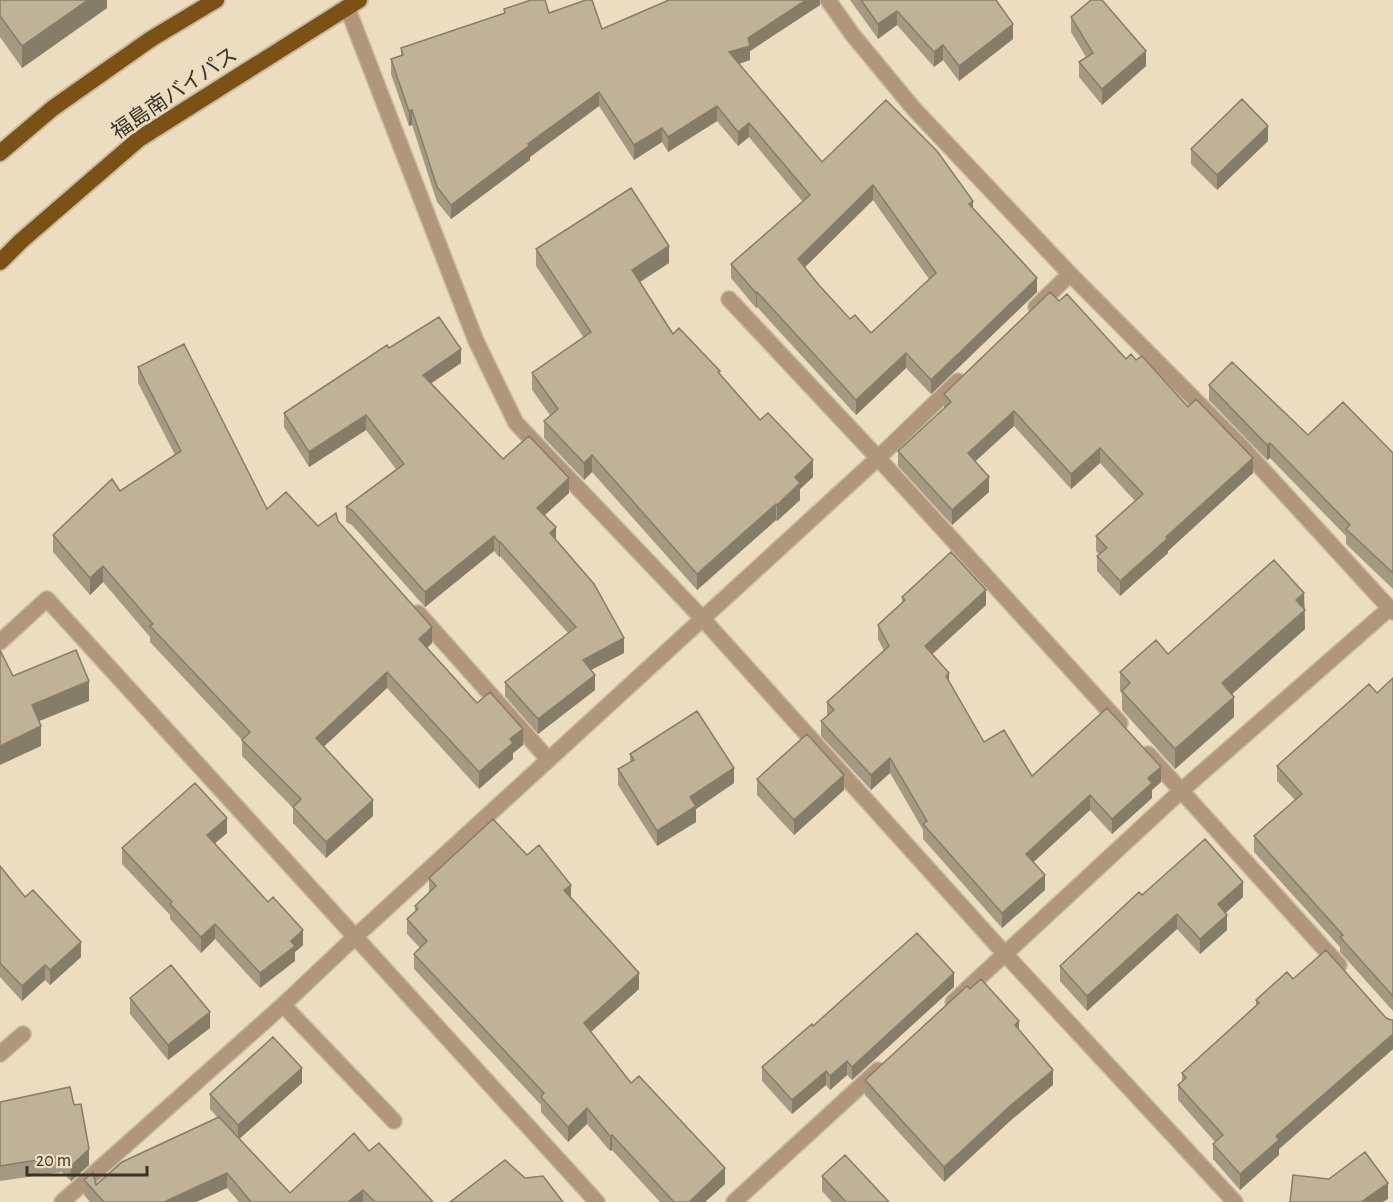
<svg xmlns="http://www.w3.org/2000/svg" width="1393" height="1202" viewBox="0 0 1393 1202" font-family="'Alegreya Sans','Noto Sans JP',sans-serif">
<style>
.lines{fill:none;stroke-linecap:round;stroke-linejoin:round}
.minor-casing{stroke:#c8bba1;stroke-width:18}
.trunk-casing{stroke:#c8bba1;stroke-width:20}
.minor{stroke:#b0977b;stroke-width:15}
.trunk{stroke:#7b5116;stroke-width:16}
.wall{fill:#a59981;fill-rule:evenodd}
.shaded-wall{fill:#867d69}
.building{fill:#c0b296;stroke:#867d69;stroke-width:1.5;fill-rule:evenodd}
.labels{text-anchor:middle;stroke-width:5;stroke-linejoin:round;paint-order:stroke}
.street-label{font-size:21px;fill:#383227;stroke:#ecddc0}
</style>
<rect width="100%" height="100%" fill="#ecddc0"/>
<g class="lines">
<g class="minor-casing">
<path id="minor" d="M828,0L852,34L914,109L1070,274L1241,446L1393,612
M347,7L476,341L516,423L702,618L1005,954L1235,1202
M729,299L878,458L1120,723
M1036,307L1070,274
M418,613L548,759
M0,642L47,599L597,1202
M1148,754L1339,965
M953,1002L1182,790L1390,608
M283,1005L394,1121
M0,1054L23,1034
M62,1202L283,1005L355,937L878,458L958,381
M734,1202L878,1070"/>
</g>
<g class="trunk-casing">
<path id="trunk" d="M0,153L53,108L151,39L216,0
M0,262L21,241L139,139L359,0"/>
</g>
<use href="#minor" class="minor"/>
<use href="#trunk" class="trunk"/>
</g>
<path class="wall" d="M0,0H107V8L22,68L0,37Z
M820,0V5L750,51V60L739,64L822,162L973,209L1037,292L931,394L906,368L856,415L757,307L756,308L731,278V264L803,202L749,137L738,146L717,121L668,152L662,142L634,160L599,106L530,157V160L451,219L437,202L412,125L409,126L391,74V59L401,56V48L504,14V9L549,13L602,29ZM873,200L929,279L871,333L850,319L818,284L805,267Z
M850,0H996L1013,39L959,81L943,60L934,67L897,25L878,39Z
M1071,17L1146,66L1102,105L1079,77V62L1086,57L1071,32Z
M1268,141L1217,190L1191,164V149Z
M536,249L669,263L640,282L673,334L720,374L760,420L813,477L800,489V500L777,521L776,520L697,590L592,472L584,480L544,438V421L550,415L532,390V373L584,338L536,266Z
M1059,301L1126,359L1136,360L1188,407L1253,473L1168,551V553L1120,596L1097,571V556L1099,554L1096,551V536L1135,501L1100,463L1071,489L1014,426L975,461L989,492L952,525L898,466V451L944,409V394Z
M389,348L461,363L431,383L503,459L569,493L545,515L556,540L624,653L591,670L595,690L538,734L505,696V682L568,633L500,556L499,557L494,551L425,607L352,525L346,522V507L396,469L366,430L309,467L284,427V413Z
M138,367L267,509L318,526L338,521L432,643L427,648L477,703L523,745L513,753V759L479,789L387,688L324,746L373,816L326,858L293,823V808L242,756V740L150,642V637L103,582L90,595L53,552V535L175,455L138,383Z
M1209,385L1308,435L1393,453V589L1346,544V536L1270,458L1267,460L1209,400Z
M1304,593L1305,629L1232,694L1234,717L1175,769L1122,710V694L1120,691V672L1168,654Z
M902,597L986,605L932,654L984,742L1032,776L1161,782L1152,790V798L1112,834L1090,810L1033,862L1045,890L1002,928L923,839V830L890,773L871,790L821,736V721L827,716V702L884,651L878,639V625L902,603Z
M1393,678V1011L1340,952V947L1254,852V836L1295,800L1277,781V766L1377,693Z
M630,754L734,783L696,809V822L657,846L618,785V769L630,762Z
M757,779L844,790L794,835L757,795Z
M227,833L215,843L303,945L295,952V961L260,988L215,939L201,953L170,919V915L122,864V848Z
M527,855L571,898L639,989L591,1032L631,1083L725,1184L705,1202H660L612,1150L610,1151L587,1124L568,1142L541,1112V1105L414,969V954L420,948L407,934V919L415,912V906L429,892V878Z
M0,866L25,897L81,957L50,985L45,980L22,1001L0,977Z
M1142,895L1243,897L1225,913L1227,930L1200,954L1177,929L1087,1011L1060,981V966Z
M1293,979L1391,1020H1393V1049L1279,1149V1155L1240,1190L1213,1159V1144L1215,1142L1178,1100V1085L1182,1082V1073L1256,1006V1000Z
M954,987L852,1080L847,1075L830,1090L826,1085L792,1114L762,1081V1067L813,1026Z
M970,989L1019,1029L1053,1085L1010,1121L944,1182L865,1095V1080Z
M130,998L210,1028L168,1060L130,1014Z
M302,1083L239,1139L290,1193L369,1151L433,1202H239L227,1188L196,1202H90L84,1195V1180L96,1185L218,1118L210,1109V1094Z
M0,1102L74,1105L89,1165L71,1181L62,1172L0,1181Z
M822,1176L889,1202H832L822,1191Z"/>
<path class="shaded-wall" d="M88,0H107V8L22,68V46Z
M806,0H820V5L750,51V60L729,67V52L748,38Z
M897,11V25L878,39V24Z
M1013,24V39L959,81V66Z
M943,45V60L934,67V52Z
M1146,51V66L1102,105V89Z
M599,92V106L530,157V160L451,219V205L528,144Z
M717,106V121L668,152V137Z
M412,110V125L409,126V111Z
M749,123V137L738,146V132Z
M1268,126V141L1217,190V175Z
M662,128V142L634,160V145Z
M873,185V200L798,274V259Z
M973,201V216L969,204Z
M669,246V263L632,287V270Z
M1037,278V292L931,394V380Z
M757,292V307L756,308V293Z
M461,349V363L423,389V375Z
M906,353V368L856,415V400Z
M1014,411V426L968,468V453Z
M366,415V430L309,467V452Z
M1270,443V458L1267,460V445Z
M1100,448V463L1071,489V474Z
M592,455V472L584,480V463Z
M1253,458V473L1168,551V553L1120,596V581L1166,537Z
M813,460V477L800,489V500L777,521V505L795,477Z
M989,477V492L952,525V510Z
M569,478V493L537,522V508Z
M776,504V520L697,590V574Z
M556,527V541L550,533Z
M494,536V551L425,607V592Z
M499,542H500V556L499,557Z
M103,566V582L90,595V578Z
M986,590V605L925,661V646Z
M1304,593L1305,629L1222,703V683L1296,600Z
M432,627V643L419,655V639Z
M624,638V653L583,674V660Z
M387,672V688L316,754V738Z
M949,673V687L946,676Z
M595,675V690L538,734V719Z
M89,681V701L32,724V705Z
M1234,697V717L1175,769V749Z
M41,726V746L0,765V746Z
M523,729V745L513,753V759L479,789V772L510,739Z
M890,758V773L871,790V775Z
M1161,767V782L1152,790V798L1112,834V819L1148,778Z
M734,768V783L696,809V822L657,846V831L690,797Z
M844,775V790L794,835V820Z
M1090,795V810L1026,869V854Z
M373,800V816L326,858V842Z
M227,818V833L207,850V835Z
M1045,875V890L1002,928V913Z
M1243,882V897L1218,920V904Z
M571,885V900L564,890Z
M1177,914V929L1087,1011V996Z
M1227,915V930L1200,954V939Z
M215,924V939L201,953V937Z
M303,930V945L295,952V961L260,988V973L291,941Z
M81,942V957L50,985V970Z
M45,965V980L22,1001V986Z
M639,973V989L584,1038V1023Z
M954,973V987L852,1080V1067Z
M210,1012V1028L168,1060V1045Z
M1019,1021V1036L1015,1025Z
M1393,1034V1049L1279,1149V1155L1240,1190V1174L1276,1136Z
M847,1061V1075L830,1090V1076Z
M302,1068V1083L238,1140V1125Z
M1053,1070V1085L1010,1121L944,1182V1167L1010,1106Z
M826,1071V1085L792,1114V1100Z
M587,1108V1124L568,1142V1127Z
M612,1135V1150L610,1151V1136Z
M89,1149V1165L71,1181V1166Z
M725,1168V1184L705,1202H689Z
M227,1173V1188L196,1202H164Z
M1388,1183V1199L1383,1202H1361Z
M363,1190V1202H348Z"/>
<path class="building" d="M0,0H88L22,46L0,16Z
M531,0H545L549,13L586,0H592L602,29L669,0H806L748,38L750,46L729,52L822,162L886,100L937,151L973,201L969,204L1037,278L931,380L906,353L856,400L757,292L756,293L731,264L810,195L749,123L738,132L717,106L668,137L662,128L634,145L599,92L528,144L530,145L451,205L437,187L412,110L409,111L391,59L403,55L401,48L505,13L504,9ZM873,185L936,273L871,333L855,315L850,319L818,284L798,259Z
M861,0H996L1013,24L959,66L943,45L934,52L897,11L878,24Z
M1091,0H1102L1146,51L1102,89L1079,62L1093,53L1071,17Z
M1242,99L1268,126L1217,175L1191,149Z
M631,188L669,246L632,270L673,334L679,328L720,371L718,372L760,420L768,413L813,460L795,477L800,483L777,505L776,504L697,574L592,455L584,463L544,421L558,409L532,373L591,332L536,249Z
M1050,292L1059,301L1067,294L1126,359L1131,354L1136,360L1142,356L1188,407L1196,399L1253,458L1166,537L1168,538L1120,581L1097,556L1107,548L1096,536L1143,494L1100,448L1071,474L1014,411L968,453L989,477L952,510L898,451L951,402L944,394Z
M439,317L461,349L423,375L503,459L529,436L569,478L537,508L556,527L550,533L594,584L624,638L583,660L595,675L538,719L505,682L576,627L500,542H499L494,536L425,592L352,510L346,507L404,464L366,415L309,452L284,413L387,345L389,348Z
M184,344L267,509L286,492L318,526L336,513L338,521L432,627L419,639L477,703L490,692L523,729L510,739L513,743L479,772L387,672L316,738L373,800L326,842L293,807L301,799L242,740L250,732L150,626L153,624L103,566L90,578L53,535L112,479L120,491L181,451L138,367Z
M1232,362L1308,435L1343,402L1393,453V573L1346,529L1350,525L1270,443L1267,445L1209,385Z
M951,552L986,590L925,646L949,673L946,676L984,742L1004,730L1032,776L1107,708L1161,767L1148,778L1152,783L1112,819L1090,795L1026,854L1045,875L1002,913L923,824L927,821L890,758L871,775L821,721L834,710L827,702L889,646L878,625L905,600L902,597Z
M1274,560L1304,593L1296,600L1305,610L1222,683L1234,697L1175,749L1122,691L1130,683L1120,672L1156,640L1168,654Z
M0,650L13,676L76,650L89,681L32,705L41,726L0,746Z
M1393,678V996L1340,937L1343,935L1254,836L1302,794L1277,766L1369,684L1377,693Z
M697,711L734,768L690,797L696,806L657,831L618,769L634,760L630,754Z
M807,734L844,775L794,820L757,779Z
M195,783L227,818L207,835L268,902L273,897L303,930L291,941L295,946L260,973L215,924L201,937L170,904L172,902L122,848Z
M493,819L527,855L539,845L571,885L564,890L639,973L584,1023L631,1083L639,1076L725,1168L689,1202H674L612,1135L610,1136L587,1108L568,1127L541,1097L544,1093L414,954L427,941L407,919L418,909L415,906L436,886L429,878Z
M1205,839L1243,882L1218,904L1227,915L1200,939L1177,914L1087,996L1060,966L1139,892L1142,895Z
M0,866L25,897L33,890L81,942L50,970L45,965L22,986L0,963Z
M917,933L954,973L852,1067L847,1061L830,1076L826,1071L792,1100L762,1067L812,1024L813,1026Z
M1326,950L1386,1018L1391,1020H1393V1034L1276,1136L1279,1140L1240,1174L1213,1144L1223,1135L1178,1085L1186,1078L1182,1073L1259,1003L1256,1000L1287,972L1293,979Z
M171,965L210,1012L168,1045L130,998Z
M981,979L1019,1021L1015,1025L1053,1070L1010,1106L944,1167L865,1080L967,986L970,989Z
M273,1037L302,1068L238,1125L210,1094Z
M70,1087L74,1105L81,1104L89,1149L71,1166L62,1156L0,1166V1102Z
M219,1117L290,1193L354,1133L369,1151L379,1143L433,1202H375L363,1190L348,1202H251L227,1173L164,1202H104L84,1180L93,1172L96,1185L122,1162Z
M1365,1152L1388,1183L1361,1202H1290L1293,1175L1329,1179Z
M845,1155L889,1202H846L822,1176Z
M505,1160L525,1178L543,1176L563,1202H450Z"/>
<g class="labels">
<g class="street-label">
<text transform="translate(174 93) rotate(-34)" y="7">福島南バイパス</text>
</g>
</g>
<path d="M27 1166v9h120v-9" fill="none" stroke="#383227" stroke-width="3"/>
<text x="36" y="1166" font-size="18" fill="#383227" stroke="#ecddc0" stroke-width="4.5" paint-order="stroke">20 m</text>
</svg>
